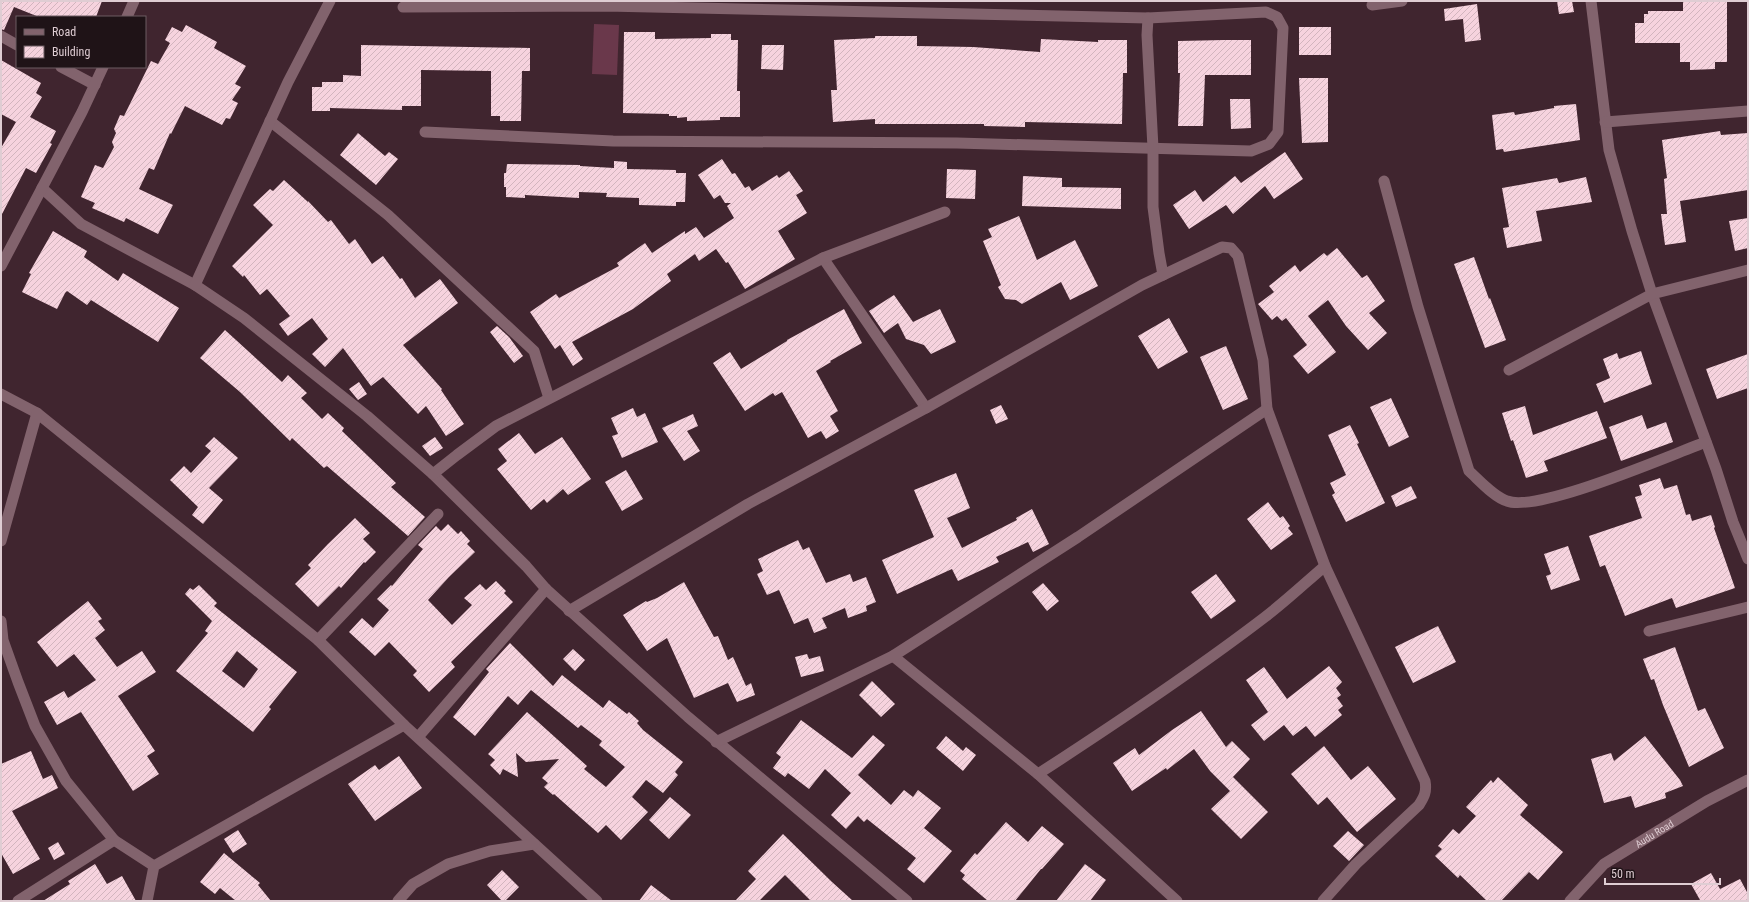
<svg xmlns="http://www.w3.org/2000/svg" width="1749" height="902" viewBox="0 0 1749 902" font-family="'Roboto Condensed',sans-serif">
<style>
.pitch{fill:#6a384b}
.building{fill:url(#building-hatch);fill-rule:evenodd}
.lines{fill:none;stroke-linecap:round;stroke-linejoin:round}
.minor{stroke:#82636d;stroke-width:11}
.labels{text-anchor:middle;stroke-width:4;stroke-linejoin:round;paint-order:stroke}
.street-label{font-size:10px;fill:#dfcdd3;stroke:#1f1317}
</style>
<defs>
<pattern id="building-hatch" width="6" height="6" patternUnits="userSpaceOnUse"><rect width="6" height="6" fill="#f6d3de"/><path d="M-1 1l2-2M0 6l6-6M5 7l2-2" fill="none" stroke="#d2b5be"/></pattern>
</defs>
<rect width="100%" height="100%" fill="#40252f"/>
<path class="pitch" d="M594,24L619,25L617,75L592,74Z"/>
<path class="building" d="M1,1H102L96,17H39L14,7L4,30L1,29Z
M1557,1H1572L1574,12L1559,14Z
M1683,1H1727V62H1715V69L1690,70V62H1680V43H1635V23H1644V14H1648V11H1683Z
M1477,4L1481,40L1465,42L1463,19L1445,21L1444,9Z
M186,25L217,42L214,48L246,66L235,84L241,87L232,100L238,103L230,119L226,118L222,125L185,106L171,134L170,133L154,170L149,168L139,189L173,205L158,234L126,218L124,222L92,208L95,203L81,197L95,165L103,168L114,147L112,142L116,133L114,129L120,115L124,116L151,61L158,64L170,43L165,40L172,27L182,32Z
M1299,27H1331V55H1299Z
M624,32H655V39L711,38V34H731V40H738L737,91H740V117H720V120L687,121V117L677,118V116H669V114L623,113Z
M875,36H917V46L973,47L1040,52L1041,39L1098,42V40H1127V73H1123L1122,124L1025,122V127L984,126V124H875V119L833,122L831,90H837L834,40L875,38Z
M1224,40H1251V75H1205L1203,126H1178L1180,73H1178V41Z
M361,45L530,48V71H522L521,121H500V116H491V71L421,70V106H402V110L330,108V111H312V87H322V82H343V75L361,76Z
M762,45H784L783,70L761,69Z
M1,60L41,83L36,93L42,97L30,117L56,131L50,143L52,144L36,173L26,168L1,216V148L16,122L1,114Z
M1299,78H1328V142L1302,143Z
M1230,99H1250L1251,128L1231,129Z
M1576,104L1580,140L1504,152L1503,149L1496,150L1492,115L1514,112L1515,115L1554,108V106Z
M1720,131L1721,135L1748,133V190L1680,201L1686,242L1665,245L1661,214H1667L1664,179L1667,178L1662,140Z
M358,133L385,156L389,152L398,159L376,185L340,155Z
M1285,152L1303,179L1274,199L1265,186L1233,214L1226,205L1189,229L1173,205L1195,190L1203,202L1235,176L1241,183Z
M722,159L732,174L735,173L745,188L749,186L752,191L777,175L779,178L789,171L803,191L796,195L807,213L778,231L795,259L745,289L728,262L726,263L716,249L699,261L695,254L667,274L671,281L633,309L572,342L583,359L573,366L560,345L555,349L530,312L556,294L559,298L619,266L617,263L645,243L652,253L685,231V234L696,227L704,238L734,218L727,206L731,203H725L720,195L714,199L698,175Z
M614,161L627,162V169L676,170V173H686L685,202H676V206L639,205V198L606,197L607,193L579,192V198L525,195V198L506,197V187H504V173H506L507,164L580,165V166L614,168Z
M947,169L976,170L975,199L946,198Z
M1023,176L1062,178V187L1121,188V209L1022,206Z
M1586,177L1592,202L1536,211L1542,241L1507,248L1503,228L1509,227L1502,188L1557,178L1559,183Z
M284,180L308,202V201L328,222L331,220L349,244L355,239L372,264L383,256L400,279L402,278L415,298L440,279L458,303L403,345L442,389L441,390L464,424L446,436L426,406L418,414L383,377L371,386L343,348L325,367L312,354L328,339L312,318L288,336L279,324L290,316L267,289L260,295L244,275L243,277L232,266L273,225L253,205L270,189L273,191Z
M1019,216L1037,260L1075,240L1098,286L1070,300L1061,282L1022,304L1016,300L1005,299L998,287L1001,285L983,241L992,237L988,229Z
M1748,218V248L1735,251L1729,221Z
M53,231L87,251L84,257L118,281L123,273L179,308L158,342L91,300L87,305L67,291L65,293L57,309L22,292L31,274L29,273Z
M1337,248L1362,278L1367,275L1385,301L1369,313L1387,333L1368,350L1346,326L1328,300L1308,316L1336,352L1308,374L1293,356L1307,345L1286,318L1282,321L1277,316L1272,320L1258,304L1274,292L1269,286L1295,265L1300,272L1324,253L1327,256Z
M1474,257L1489,299L1490,298L1506,340L1485,348L1454,264Z
M894,295L913,322L940,309L956,342L931,354L924,345L906,339L898,323L884,333L869,311Z
M844,309L862,343L830,361L831,362L816,371L838,411L830,416L839,431L826,439L821,431L808,438L782,392L775,396L773,393L745,411L713,363L730,352L741,369L787,341V340Z
M1169,318L1188,352L1158,369L1138,336Z
M497,326L509,337L523,356L514,363L490,332Z
M225,330L282,382L288,375L307,393L301,398L322,419L328,413L344,428L342,431L396,483L391,487L425,517L408,536L327,466L324,468L292,438L290,441L240,392L200,358Z
M1226,346L1248,399L1223,410L1200,357Z
M1641,351L1652,384L1604,403L1596,384L1610,378L1603,359L1617,353L1619,359Z
M1748,354V388L1717,399L1706,369Z
M359,382L367,394L358,400L349,389Z
M1391,398L1409,437L1389,447L1370,407Z
M1001,405L1008,419L996,424L990,410Z
M1525,406L1533,435L1597,411L1607,438L1544,461L1548,471L1526,478L1513,440L1511,441L1502,413Z
M633,408L637,417L645,413L658,442L622,458L612,436L618,434L611,418Z
M693,414L698,426L687,431L700,451L684,461L662,428Z
M1642,415L1647,429L1666,422L1673,442L1621,461L1609,427Z
M1350,425L1359,443L1357,444L1385,503L1346,522L1332,495L1335,493L1330,483L1346,475L1328,435Z
M519,433L535,454L562,437L591,479L568,495L563,489L547,503L544,499L531,510L497,469L507,461L498,449Z
M214,437L238,458L209,488L223,500L203,524L192,515L198,507L170,480L184,466L191,473L211,451L205,446Z
M435,437L443,448L430,456L422,446Z
M626,470L643,499L622,511L605,482Z
M956,473L970,508L947,518L962,548L1017,520L1016,518L1032,509L1049,544L1033,552L1028,542L996,557L999,562L958,581L952,569L897,594L882,560L934,537L914,490Z
M1660,478L1664,489L1677,485L1686,515L1690,514L1692,521L1711,515L1715,527L1714,528L1735,588L1676,608L1672,598L1625,616L1605,565L1600,567L1589,536L1642,518L1635,497L1642,495L1639,485Z
M1411,486L1417,498L1396,507L1391,496Z
M1268,502L1280,518L1283,516L1290,526L1288,528L1293,534L1271,550L1247,519Z
M355,518L370,533L363,539L376,552L365,563L364,562L341,588L339,586L318,607L295,584L311,568L308,565L328,544Z
M448,524L458,534L461,531L470,541L467,544L475,552L449,577L428,600L452,625L472,605L464,598L480,584L486,590L496,581L506,591L504,593L513,602L451,662L455,667L429,692L413,675L417,671L389,642L375,656L349,632L362,618L373,628L389,610L377,599L391,585L392,586L423,549L418,545L436,526L441,531Z
M798,540L803,550L809,547L826,583L850,574L853,582L866,577L876,602L866,606L867,611L848,618L845,608L822,618L827,628L814,633L808,618L794,624L779,590L767,595L757,574L763,571L758,559Z
M1568,546L1580,580L1551,590L1546,576L1551,574L1544,554Z
M1216,574L1236,601L1211,619L1191,592Z
M684,582L714,637L718,636L728,660L733,657L746,686L751,683L755,695L737,702L728,683L694,698L667,638L647,651L623,615L646,601L647,602L657,598Z
M1043,583L1059,601L1047,611L1032,592Z
M199,585L217,603L214,606L297,672L269,707L271,709L253,732L176,671L208,633L205,631L212,621L185,594L190,588L193,590ZM237,651L258,669L244,688L222,671Z
M88,601L102,619L98,621L105,630L95,638L117,667L142,651L156,672L118,696L155,751L147,756L159,774L133,791L81,712L57,725L44,702L64,691L68,698L96,680L74,654L57,667L37,642Z
M1438,626L1456,662L1413,683L1395,647Z
M510,643L553,686L562,675L603,708L609,700L627,714L629,712L639,721L637,723L643,730L683,762L675,772L678,775L663,793L646,780L632,797L648,812L621,840L606,825L598,833L554,794L553,795L544,787L548,783L542,778L559,759L526,762L516,753L518,777L503,769L500,775L490,765L495,760L488,754L527,712L587,766L584,769L606,787L625,767L599,745L602,741L581,725L578,728L531,690L518,705L508,696L475,736L453,717L489,672L486,669Z
M1675,647L1698,711L1705,708L1724,748L1689,767L1663,705L1654,679L1651,680L1643,659Z
M573,649L585,660L575,671L563,659Z
M807,654L809,659L820,656L824,671L801,677L795,657Z
M1329,666L1342,682L1336,688L1341,695L1337,698L1343,706L1338,710L1342,715L1315,737L1306,726L1293,736L1284,725L1264,741L1251,725L1268,712L1246,680L1264,667L1287,699Z
M872,681L895,704L881,717L859,695Z
M1201,711L1226,747L1232,741L1250,759L1233,777L1268,812L1241,839L1211,809L1230,791L1210,771L1194,749L1167,770L1166,768L1132,791L1113,763L1135,748L1139,755L1172,730Z
M801,720L852,758L873,735L885,745L858,775L891,805L904,790L913,797L918,790L941,808L924,828L952,851L924,883L907,869L916,858L867,819L864,822L858,816L846,829L831,815L851,793L825,769L809,789L788,773L785,777L773,768L781,757L776,753Z
M946,736L963,751L966,747L976,755L963,771L936,748Z
M1645,736L1680,780L1683,786L1665,793L1666,798L1635,808L1631,796L1604,803L1591,759L1611,753L1614,761Z
M1324,746L1351,780L1368,766L1396,799L1357,832L1327,797L1318,805L1291,774Z
M31,751L43,779L52,775L58,788L12,811L40,859L13,874L1,853V764Z
M399,756L422,788L375,821L348,784L375,765L379,770Z
M1498,777L1528,805L1520,815L1563,852L1538,880L1529,872L1501,901H1487L1460,875L1458,878L1435,856L1442,849L1438,846L1453,829L1459,834L1476,816L1466,807L1491,780L1493,783Z
M670,797L691,815L669,839L649,820Z
M1006,822L1028,842L1042,826L1064,844L1042,869H1041L1015,901H988L962,879L965,875L960,871L975,853L977,855Z
M238,830L247,844L233,853L224,839Z
M1348,831L1364,845L1349,861L1333,846Z
M783,834L832,882L853,901H811L785,875L759,901H735L756,879L748,871Z
M58,842L65,854L54,860L48,848Z
M224,853L260,883L258,885L271,901H236L220,888L215,894L200,882Z
M95,864L107,884L122,876L136,901H43L70,884L68,881Z
M1085,864L1106,880L1090,901H1056Z
M502,870L519,887L505,901H502L487,885Z
M1711,873L1720,889L1740,879L1748,894V901H1697L1700,900L1691,884Z
M651,885L672,901H639Z"/>
<g class="lines">
<g class="minor">
<path d="M1591,1L1609,150L1632,231L1652,294L1716,469L1733,522L1748,559"/>
<path d="M1372,5L1402,1"/>
<path d="M403,7L606,6L1148,18L1266,12L1277,17L1283,28L1278,132L1269,144L1251,151L957,143L613,141L425,132"/>
<path d="M127,17L134,1"/>
<path d="M1148,18L1147,35L1153,148V207L1159,253L1163,275"/>
<path d="M1,36L17,45"/>
<path d="M61,67L95,85"/>
<path d="M270,121L388,215L534,351L549,398"/>
<path d="M1605,122L1748,111"/>
<path d="M1384,181L1418,307L1469,471C1479,480 1494,497 1507,501C1538,513 1670,455 1706,442"/>
<path d="M42,188L81,224L195,285L244,318L367,416L433,474L526,566L546,589L688,717L907,901"/>
<path d="M823,258L926,408"/>
<path d="M1,266L82,112L103,67"/>
<path d="M195,285L288,82L330,1"/>
<path d="M1509,370L1652,294L1748,270"/>
<path d="M1,394L37,413L318,640L404,725L597,901"/>
<path d="M433,474L457,455L496,426L823,258L945,212"/>
<path d="M1,541L37,413"/>
<path d="M569,611L748,504L926,408L1142,285L1222,247L1231,248L1238,256L1263,360L1267,409L1325,566L1425,781C1427,792 1424,797 1419,805L1356,864L1323,901"/>
<path d="M1,621L3,640L18,682L35,726L66,781L114,840L154,866"/>
<path d="M1649,631L1748,607"/>
<path d="M318,640L438,514"/>
<path d="M893,656L1038,774L1177,901"/>
<path d="M419,736L546,589"/>
<path d="M716,742L893,656L1078,537L1267,409"/>
<path d="M1038,774C1115,724 1192,673 1265,617C1286,601 1305,583 1325,566"/>
<path d="M18,901L114,840"/>
<path d="M147,901L154,866L404,725"/>
<path d="M398,901L413,884L448,864L490,851L534,844"/>
<path id="s1" d="M1570,901L1604,864L1707,801L1748,780"/>
</g>
</g>
<g class="labels">
<g class="street-label">
<text dy="4" stroke="none"><textPath href="#s1" startOffset="109">Audu Road</textPath></text>
</g>
</g>
<rect width="1749" height="902" fill="none" stroke="#dfcdd3" stroke-width="4"/>
<rect x="16" y="16" width="130" height="52" fill="#1f1317" stroke="#6c5d62"/>
<rect x="24" y="29" width="20" height="6" fill="#82636d" stroke="#6c5d62"/>
<text x="52" y="36" font-size="12" fill="#dfcdd3">Road</text>
<rect x="24" y="46" width="20" height="12" fill="url(#building-hatch)" stroke="#6c5d62"/>
<text x="52" y="56" font-size="12" fill="#dfcdd3">Building</text>
<path d="M1605 878v6h115v-6" fill="none" stroke="#dfcdd3" stroke-width="2"/>
<text x="1611" y="878" font-size="12" fill="#dfcdd3" stroke="#1f1317" stroke-width="3" paint-order="stroke">50 m</text>
</svg>
